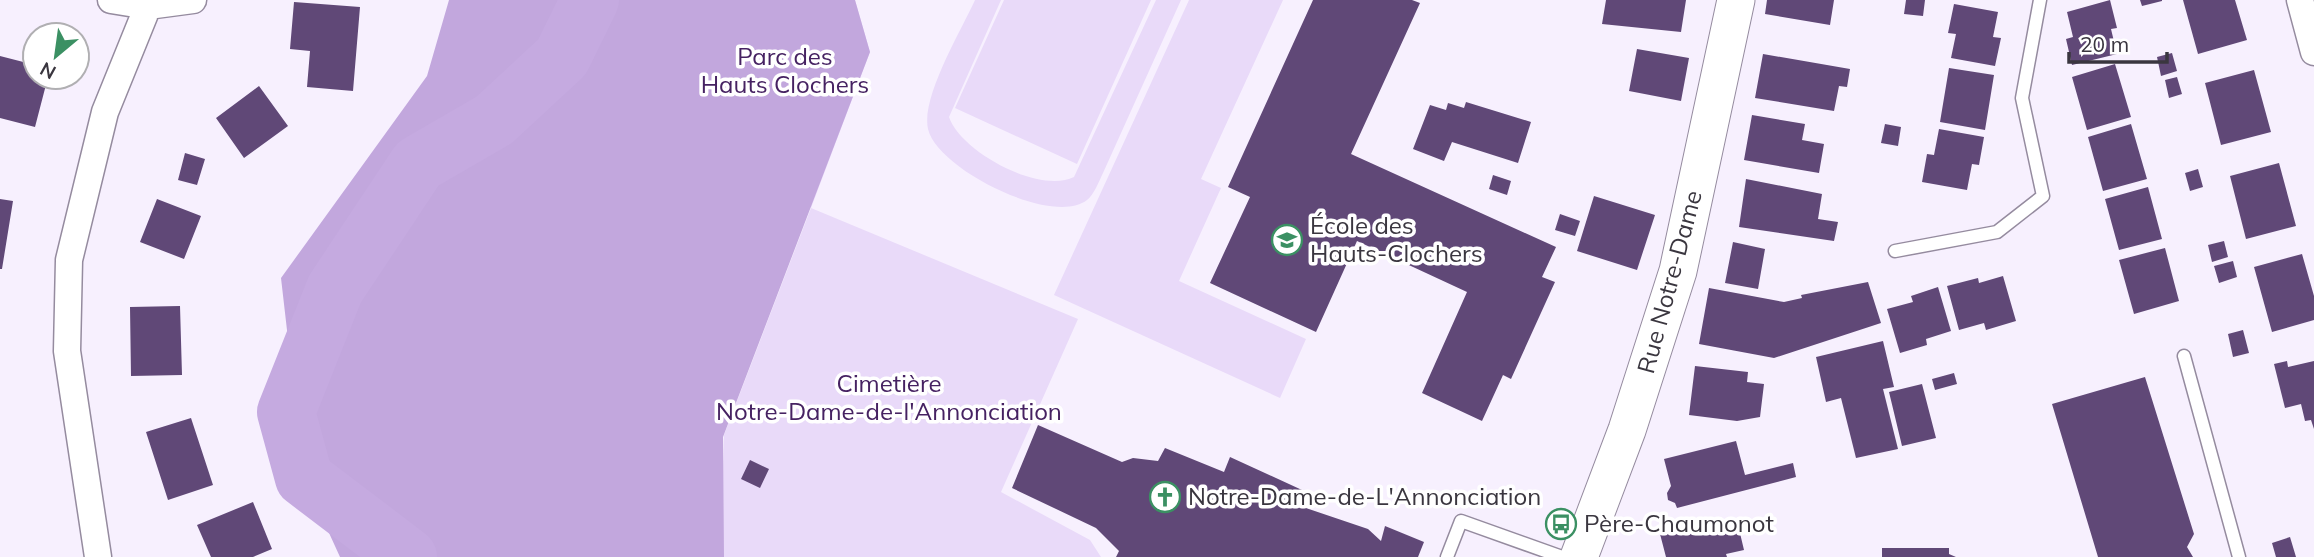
<svg xmlns="http://www.w3.org/2000/svg" width="2314" height="557" viewBox="0 0 2314 557" font-family="Mulish,sans-serif">
<style>
.green{fill:#e9daf9}
.forest{fill:#c2a7dd}
.lines{fill:none;stroke-linecap:round;stroke-linejoin:round}
.river{stroke:#c5aae0;stroke-width:58}
.building{fill:#604877}
.lane-casing{stroke:#958b9f;stroke-width:15}
.street-casing{stroke:#958b9f;stroke-width:29}
.secondary-casing{stroke:#958b9f;stroke-width:39}
.lane{stroke:#fff;stroke-width:12}
.street{stroke:#fff;stroke-width:26}
.secondary{stroke:#fff;stroke-width:37}
.labels{text-anchor:middle;stroke-width:7;stroke-linejoin:round;paint-order:stroke}
.park-label{font-size:24px;fill:#462262;stroke:#fff}
.poi-label{font-size:24px;fill:#3a363f;stroke:#fff;text-anchor:start}
.street-label{font-size:24px;fill:#3a363f;stroke:#fff}
</style>
<rect width="100%" height="100%" fill="#f7f0fe"/>
<path class="green" d="M628,0H855L870,52L811,208L1078,319L1001,492L1090,540L1101,557H720L724,435L811,208Z
M975,0H1001L949,117C961,152 1039,194 1074,177L1156,0H1181L1103,173C1099,181 1094,195 1087,200C1053,227 937,169 928,129C921,97 961,31 975,0Z
M1004,0H1151L1077,164L955,108Z
M1189,0H1283L1201,179L1221,188L1179,281L1306,339L1280,398L1054,295Z"/>
<path class="forest" d="M449,0H855L870,52L723,437L724,557H340L304,478L281,278L427,76Z"/>
<g class="lines">
<path class="river" d="M408,557L304,478L286,412L335,289L418,164L494,120L562,57L590,0"/>
</g>
<path class="building" d="M1313,0H1412L1420,3L1351,154L1556,247L1542,277L1555,282L1511,379L1503,375L1482,421L1422,393L1467,292L1357,241L1316,332L1210,283L1250,197L1228,187Z
M1606,0H1686L1681,32L1602,24Z
M1767,0H1834L1830,25L1765,14Z
M1906,0H1925L1923,16L1904,14Z
M2110,0L2117,28L2111,29L2117,54L2072,65L2066,39L2073,37L2067,12Z
M2140,0H2162V1L2142,6Z
M2183,0H2235L2247,40L2198,54Z
M294,2L360,7L353,91L307,87L310,51L290,49Z
M1954,4L1998,12L1993,37L2001,38L1995,66L1951,58L1956,34L1948,33Z
M1637,49L1689,58L1681,101L1629,91Z
M2172,53L2177,71L2161,76L2157,57Z
M1763,54L1850,69L1847,87L1839,86L1834,111L1755,98Z
M0,56L35,65V77H48L35,127L0,118Z
M2115,64L2131,117L2087,130L2072,77Z
M1949,68L1994,75L1985,130L1940,122Z
M2254,70L2271,132L2221,145L2205,83Z
M2177,77L2182,94L2169,98L2165,80Z
M259,86L288,126L244,158L216,118Z
M1466,102L1531,122L1518,163L1452,142L1444,161L1413,149L1430,105L1446,110L1448,103L1464,108Z
M1752,115L1805,124L1802,140L1824,144L1819,173L1744,160Z
M1885,124L1901,127L1898,146L1881,143Z
M2131,124L2147,179L2103,191L2088,137Z
M1939,129L1984,137L1979,165L1972,164L1967,190L1922,182L1927,154L1934,155Z
M185,153L205,159L197,185L178,180Z
M2279,163L2296,226L2246,239L2230,176Z
M2198,169L2203,187L2190,191L2185,173Z
M1493,175L1511,181L1507,195L1489,189Z
M1746,179L1822,194L1818,219L1838,222L1834,241L1739,227Z
M2148,187L2162,239L2119,250L2105,199Z
M1594,196L1655,215L1637,270L1577,251Z
M0,199L13,201L2,269H0Z
M157,199L201,216L184,259L140,242Z
M1560,214L1580,221L1575,236L1555,230Z
M2224,241L2228,257L2212,262L2208,245Z
M1733,242L1765,249L1758,289L1725,283Z
M2165,248L2179,301L2134,314L2119,260Z
M2302,254L2314,296V320L2272,332L2254,267Z
M2233,261L2237,277L2219,283L2214,266Z
M2003,276L2016,321L1986,330L1984,323L1959,330L1947,286L1978,278L1979,283Z
M1868,282L1881,323L1774,358L1699,344L1709,288L1784,302L1802,298L1801,295Z
M1938,287L1951,331L1926,339L1927,345L1900,353L1887,309L1913,302L1911,296Z
M180,306L182,375L131,376L130,307Z
M2243,330L2249,353L2233,357L2228,334Z
M1883,341L1894,387L1883,389L1898,449L1856,458L1841,398L1826,402L1816,357Z
M2287,361L2288,367L2314,361V429L2311,420L2305,421L2301,404L2285,408L2274,364Z
M1695,366L1748,372L1747,382L1764,384L1760,417L1737,421L1689,415Z
M1954,373L1957,384L1935,390L1932,379Z
M2145,377L2194,534L2187,547L2193,557H2098L2052,404Z
M1922,384L1936,438L1902,446L1889,392Z
M191,418L213,485L168,500L146,432Z
M1038,425L1122,462L1133,458L1158,461L1165,448L1224,472L1230,457L1302,490L1297,505L1368,529L1381,541L1385,526L1424,542L1418,557H1116L1119,551L1096,528L1012,488Z
M1736,441L1745,475L1793,463L1796,477L1677,508L1675,503L1668,500L1667,493L1671,486L1664,459Z
M750,460L769,469L760,488L741,479Z
M253,502L272,549L253,557H211L197,525Z
M1718,520L1722,533L1739,529L1744,550L1726,554L1727,557H1666L1660,534Z
M2290,537L2296,557H2276L2272,543Z
M1882,548H1949V554L1956,557H1882Z"/>
<g class="lines">
<g class="lane-casing">
<path id="lane" d="M1895,251L1997,232L2043,196L2022,98L2040,0
M2184,356L2239,557
M1447,557L1461,521L1562,557"/>
</g>
<g class="street-casing">
<path id="street" d="M111,0L148,6L193,0
M2300,0L2314,52
M98,557L67,351L69,260L105,112L148,6"/>
</g>
<g class="secondary-casing">
<path id="secondary" d="M1579,557L1627,430L1678,271L1736,0"/>
</g>
<use href="#lane" class="lane"/>
<use href="#street" class="street"/>
<use href="#secondary" class="secondary"/>
</g>
<defs>
<g id="school-ring" transform="scale(1.575)"><circle r="9.5" fill="#fff" stroke="#3b9063" stroke-width="1.5"/><path d="M0-5L7-2L0 1L-7-2ZM-4 1L0 2.5L4 1V4Q0 6-4 4Z" fill="#3b9063"/></g>
<g id="church-ring" transform="scale(1.575)"><circle r="9.5" fill="#fff" stroke="#3b9063" stroke-width="1.5"/><path d="M-1.2-6h2.4v3.5h3.3v2.4h-3.3V6h-2.4V-.1h-3.3v-2.4h3.3Z" fill="#3b9063"/></g>
<g id="bus-ring" transform="scale(1.575)"><circle r="9.5" fill="#fff" stroke="#3b9063" stroke-width="1.5"/><path d="M-5-6H5V4H4V6H2V4H-2V6H-4V4H-5ZM-3.5-4V0h7V-4ZM-3.5 1.2v1.5H-2V1.2ZM2 1.2v1.5H3.5V1.2Z" fill="#3b9063"/></g>
</defs>
<g fill-rule="evenodd">
<use href="#school-ring" x="1287" y="240"/>
<use href="#church-ring" x="1165" y="497"/>
<use href="#bus-ring" x="1561" y="524"/>
</g>
<g class="labels">
<g class="park-label">
<text x="785" y="65">Parc des<tspan x="785" dy="28">Hauts Clochers</tspan></text>
<text x="889" y="392">Cimetière<tspan x="889" dy="28">Notre-Dame-de-l'Annonciation</tspan></text>
</g>
<g class="poi-label">
<text x="1310" y="234">École des<tspan x="1310" dy="28">Hauts-Clochers</tspan></text>
<text x="1188" y="505">Notre-Dame-de-L'Annonciation</text>
<text x="1584" y="532">Père-Chaumonot</text>
</g>
<g class="street-label">
<text transform="translate(1670 282) rotate(-75)" y="8">Rue Notre-Dame</text>
</g>
</g>
<g transform="translate(56 56) rotate(209)"><circle r="33" fill="#ffffff" stroke="#b0afb2" stroke-width="2"/>
<path d="M0-5L12 26L0 18L-12 26Z" fill="#3b9063"/>
<text y="-10" font-size="19" font-weight="bold" text-anchor="middle" fill="#3a363f">N</text>
</g>
<path d="M2069 52v10h98v-10" fill="none" stroke="#3a363f" stroke-width="3.5"/>
<text x="2080" y="52" font-size="21" fill="#3a363f" stroke="#ffffff" stroke-width="5" paint-order="stroke">20 m</text>
</svg>
